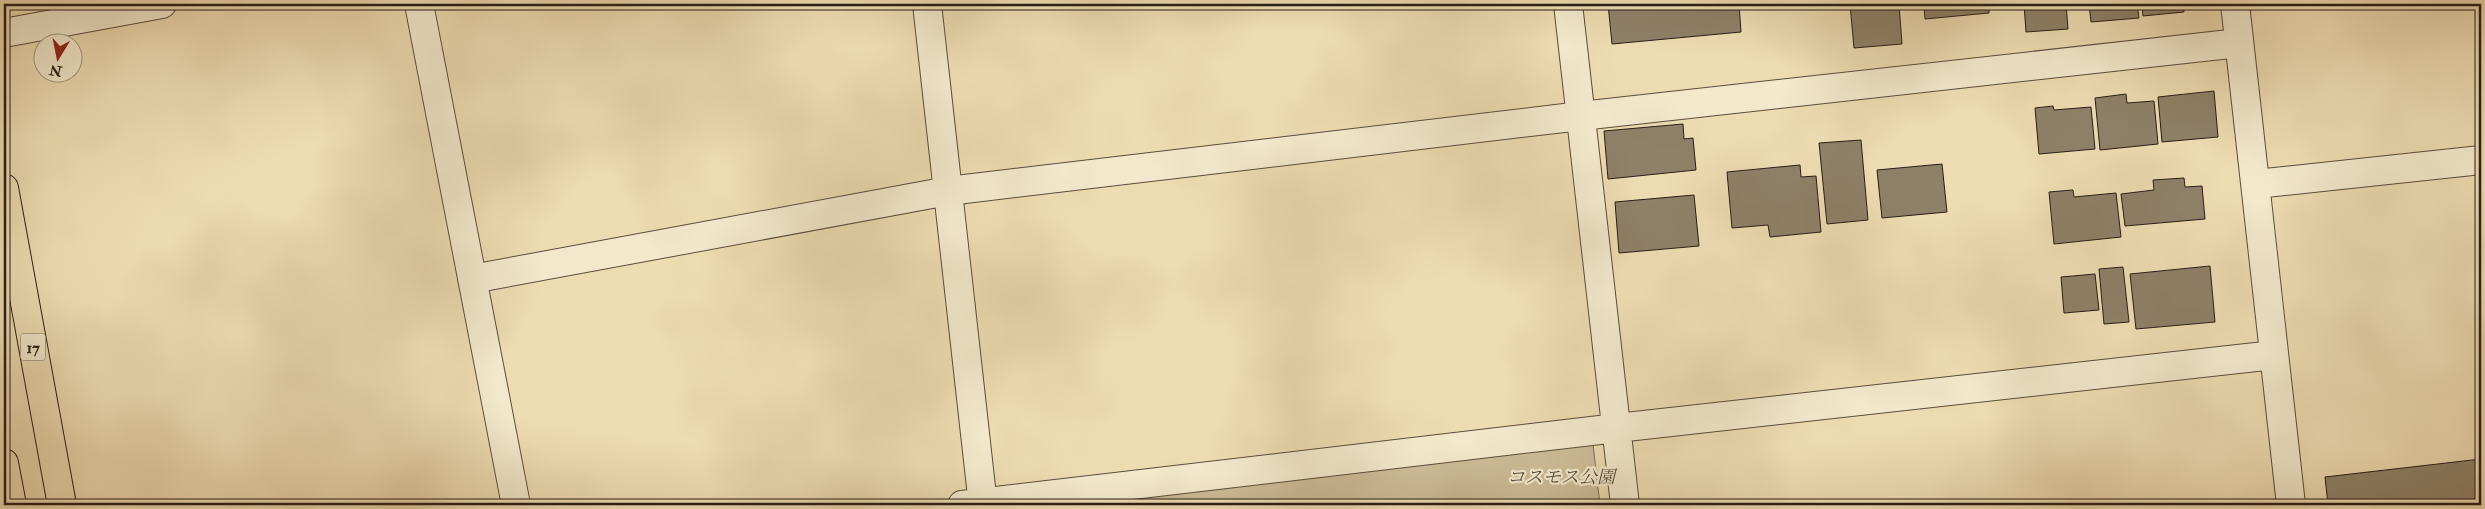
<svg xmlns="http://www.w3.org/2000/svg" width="2485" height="509" viewBox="0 0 2485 509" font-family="'IM FELL Double Pica','Noto Serif JP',serif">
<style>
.green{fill:#ccbb97;stroke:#7a6c58}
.building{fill:#8f8068;stroke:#291d18}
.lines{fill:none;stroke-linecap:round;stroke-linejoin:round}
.minor-casing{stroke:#5a4c3e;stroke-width:30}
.highway-casing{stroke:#291d18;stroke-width:30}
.minor{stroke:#f3e8cc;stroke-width:28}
.highway{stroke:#eddbb1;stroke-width:28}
.labels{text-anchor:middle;stroke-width:4.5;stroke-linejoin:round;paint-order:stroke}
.shield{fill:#f3e8cc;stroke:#665a4e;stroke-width:1}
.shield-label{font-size:16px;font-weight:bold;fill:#291d18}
.park-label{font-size:18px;font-style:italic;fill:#5a4c3e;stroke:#f3e8cc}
</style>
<rect width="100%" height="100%" fill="#eddbb1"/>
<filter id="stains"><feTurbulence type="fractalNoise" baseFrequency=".004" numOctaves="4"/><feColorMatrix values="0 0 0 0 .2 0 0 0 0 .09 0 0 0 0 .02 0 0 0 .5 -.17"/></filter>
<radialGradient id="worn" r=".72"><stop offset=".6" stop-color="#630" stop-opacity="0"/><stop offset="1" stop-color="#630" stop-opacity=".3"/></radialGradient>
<path class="green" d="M1593,444L1600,505H1078Z"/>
<path class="building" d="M1608,4H1739L1741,32L1612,44Z
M1850,4H1899L1902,44L1854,48Z
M1924,4H1989V13L1925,19Z
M2024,4H2066L2068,29L2026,32Z
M2089,4H2137L2139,18L2091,22Z
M2142,4H2183L2184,12L2143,16Z
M2214,91L2218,137L2162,142L2158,97Z
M2126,94L2127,103L2154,101L2158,144L2100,150L2095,98Z
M2053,106L2054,110L2091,107L2095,149L2039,154L2035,108Z
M1683,124L1684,139L1693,138L1696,170L1608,179L1604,131Z
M1861,140L1868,220L1827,224L1819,143Z
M1942,164L1947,212L1882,218L1877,170Z
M1800,165L1801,177L1816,176L1821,232L1770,237L1768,225L1732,228L1727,172Z
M2184,178L2185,187L2202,186L2205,219L2125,226L2121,194L2154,190L2153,180Z
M2073,190L2074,197L2116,193L2121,237L2054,244L2049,192Z
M1694,195L1699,246L1619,253L1615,202Z
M2210,266L2215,322L2136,329L2130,274Z
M2123,267L2129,322L2104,324L2099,269Z
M2095,274L2099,310L2064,313L2061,277Z
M2481,459V505H2328L2325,477Z"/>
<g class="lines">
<g class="minor-casing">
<path id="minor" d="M419,4L516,505
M927,4L983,505
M1568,4L1625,505
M2235,4L2291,505
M4,33L162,4
M2256,184L2481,160
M472,279L948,191L1581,116L2239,43
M962,505L1617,428L2274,355"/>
</g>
<g class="highway-casing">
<path id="highway" d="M4,188L62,505
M4,463L12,505"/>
</g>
<use href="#minor" class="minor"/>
<use href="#highway" class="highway"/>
</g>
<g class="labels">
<rect class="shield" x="20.5" y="333.5" width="25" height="27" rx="4"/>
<g class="shield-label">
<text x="33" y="353">17</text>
</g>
<g class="park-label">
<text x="1561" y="483">コスモス公園</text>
</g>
</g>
<rect width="2485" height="509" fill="none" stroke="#eddbb1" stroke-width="20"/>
<rect x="5" y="5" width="2475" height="499" fill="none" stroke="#291d18" stroke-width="2.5"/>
<rect x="10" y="10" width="2465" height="489" fill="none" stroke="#291d18"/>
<g transform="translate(58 58) rotate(190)"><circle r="24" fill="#f3e8cc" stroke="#a29784"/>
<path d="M0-4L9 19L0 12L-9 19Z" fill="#8f2418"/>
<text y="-8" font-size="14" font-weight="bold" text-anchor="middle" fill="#291d18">N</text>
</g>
<rect width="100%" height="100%" filter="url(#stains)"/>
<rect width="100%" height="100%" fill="url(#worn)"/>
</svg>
